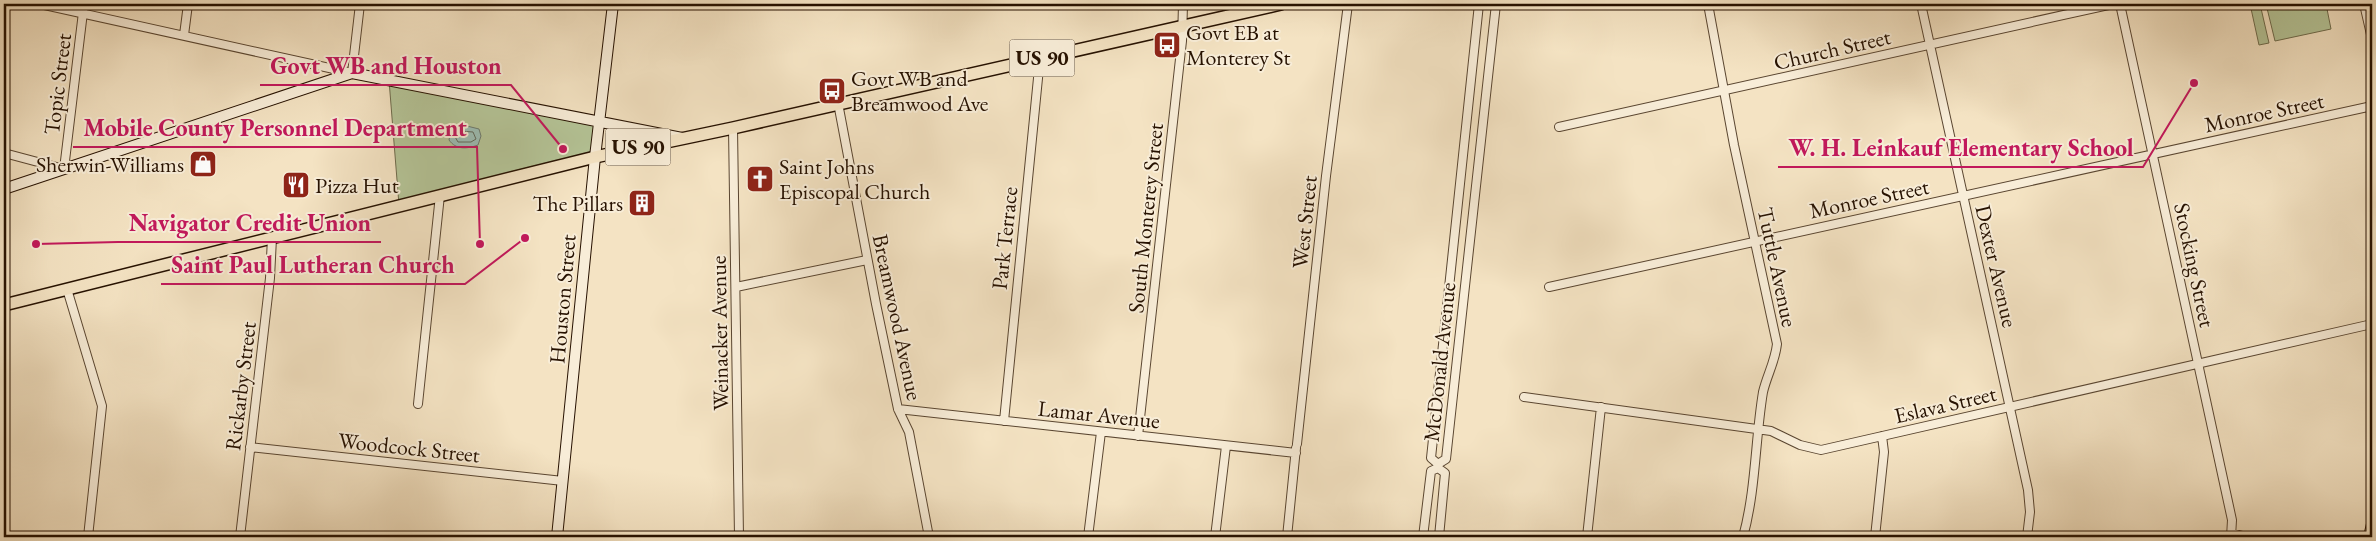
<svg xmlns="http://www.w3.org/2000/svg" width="2376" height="541" viewBox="0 0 2376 541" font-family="'EB Garamond',serif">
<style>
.green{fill:#b5c598;stroke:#6e6b4c}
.water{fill:#9cbeb5;stroke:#6d796d}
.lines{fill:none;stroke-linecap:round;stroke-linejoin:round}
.shore{stroke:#61685a;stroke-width:1}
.street-casing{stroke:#5a4631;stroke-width:10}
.secondary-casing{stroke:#261100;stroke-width:12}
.primary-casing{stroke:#261100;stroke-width:14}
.street{stroke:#f8edd8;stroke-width:8}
.secondary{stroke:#f8edd8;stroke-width:10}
.primary{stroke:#f4e3c3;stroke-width:11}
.labels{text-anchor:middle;stroke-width:4;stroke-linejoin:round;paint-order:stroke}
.shield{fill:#f8edd8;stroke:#655341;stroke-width:1}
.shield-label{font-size:21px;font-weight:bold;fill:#261100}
.poi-label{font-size:22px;fill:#261100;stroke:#f8edd8;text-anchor:start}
.street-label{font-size:22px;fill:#261100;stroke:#f8edd8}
.leader{fill:none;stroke:#c2185b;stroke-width:2}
.callout-dot{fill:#c2185b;stroke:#f8edd8;stroke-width:2}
.callout-label{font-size:24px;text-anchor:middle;font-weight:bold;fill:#c2185b;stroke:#f8edd8;stroke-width:4;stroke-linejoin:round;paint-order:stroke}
</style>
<rect width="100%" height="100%" fill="#f4e3c3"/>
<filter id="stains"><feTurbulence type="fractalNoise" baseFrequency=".004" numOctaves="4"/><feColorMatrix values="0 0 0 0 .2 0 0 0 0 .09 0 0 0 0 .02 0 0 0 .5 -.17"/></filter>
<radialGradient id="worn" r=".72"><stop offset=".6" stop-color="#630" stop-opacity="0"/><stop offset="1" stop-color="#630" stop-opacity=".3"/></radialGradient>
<path class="green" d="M2250,4H2260L2269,43L2259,45Z
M2266,4H2326L2331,29L2275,41Z
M389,80L600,122L595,157L399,205Z"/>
<path class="water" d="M467,126L479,129L481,136L478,145C467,149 456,150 449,140L451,130Z"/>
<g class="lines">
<path class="shore" d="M460,131L473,132L476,139L471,142H458L454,135Z"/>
<g class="street-casing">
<path id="street" d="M40,4L352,73L360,4
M1479,4L1431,458L1438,464L1446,459L1496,4
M1708,4L1734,145L1777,344C1775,362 1767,375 1763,392C1755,440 1756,490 1743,537
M1921,4L2028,490L2030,512L2027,537
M2120,4L2232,520L2231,537
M2364,4L2372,39
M184,35L188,4
M838,103L876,304L898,409L909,432L929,537
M1559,127L2113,4
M733,128L739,537
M4,153L64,169L84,4
M736,287L867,260
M1549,287L2372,106
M67,289L102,406L88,537
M1524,397L1771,431L1800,445L1821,450L2372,324
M418,404L440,195
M898,409L1296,453
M1004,421L1040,58
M1138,436L1182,41L1183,4
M1297,444L1326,176L1348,4
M250,447L563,481
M2232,533L2246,537
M240,537L270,278L272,238
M1088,537L1101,432
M1215,537L1226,446
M1287,537L1296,448
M1423,537L1431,471L1438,468L1445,473L1439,537
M1587,537L1601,407
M1875,537L1884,452L1882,436"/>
</g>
<g class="secondary-casing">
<path id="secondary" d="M4,189L352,73L682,138
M557,537L595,157L613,4
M2369,537L2372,524"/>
</g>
<g class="primary-casing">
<path id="primary" d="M4,305L595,157L733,128L1281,4"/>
</g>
<use href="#street" class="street"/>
<use href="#secondary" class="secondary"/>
<use href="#primary" class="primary"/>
</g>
<defs>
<g id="bus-square" transform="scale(1.4375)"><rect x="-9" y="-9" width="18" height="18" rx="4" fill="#8f2418" stroke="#f8edd8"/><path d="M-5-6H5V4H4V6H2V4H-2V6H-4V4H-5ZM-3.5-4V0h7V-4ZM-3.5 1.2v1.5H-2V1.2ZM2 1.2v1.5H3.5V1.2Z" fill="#fff"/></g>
<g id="shop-square" transform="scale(1.4375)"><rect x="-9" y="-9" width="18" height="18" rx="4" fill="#8f2418" stroke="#f8edd8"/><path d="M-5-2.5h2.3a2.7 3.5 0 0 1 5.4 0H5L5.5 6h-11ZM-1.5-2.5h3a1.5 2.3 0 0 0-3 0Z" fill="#fff"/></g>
<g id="church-square" transform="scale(1.4375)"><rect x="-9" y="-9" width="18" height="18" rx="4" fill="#8f2418" stroke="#f8edd8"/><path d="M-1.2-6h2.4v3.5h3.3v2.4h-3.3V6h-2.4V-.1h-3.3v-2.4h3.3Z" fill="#fff"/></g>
<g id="restaurant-square" transform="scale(1.4375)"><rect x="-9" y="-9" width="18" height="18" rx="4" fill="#8f2418" stroke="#f8edd8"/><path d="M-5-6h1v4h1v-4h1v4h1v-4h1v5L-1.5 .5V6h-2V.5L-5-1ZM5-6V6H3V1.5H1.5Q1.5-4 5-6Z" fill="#fff"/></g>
<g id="building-square" transform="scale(1.4375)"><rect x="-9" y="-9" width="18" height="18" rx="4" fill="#8f2418" stroke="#f8edd8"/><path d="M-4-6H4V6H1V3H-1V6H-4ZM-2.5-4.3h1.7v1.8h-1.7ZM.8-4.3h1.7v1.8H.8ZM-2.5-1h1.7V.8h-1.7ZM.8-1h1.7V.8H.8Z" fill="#fff"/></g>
</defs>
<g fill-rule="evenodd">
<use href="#bus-square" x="1167" y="45"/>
<use href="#bus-square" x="832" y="91"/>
<use href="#shop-square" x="203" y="164"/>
<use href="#church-square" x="760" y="179"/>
<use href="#restaurant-square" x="296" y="185"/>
<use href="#building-square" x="642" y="203"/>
</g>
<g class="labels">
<g class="shield">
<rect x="1009.5" y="39.5" width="65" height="37" rx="4"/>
<rect x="605.5" y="128.5" width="65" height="37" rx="4"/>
</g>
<g class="shield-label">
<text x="1042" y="65">US 90</text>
<text x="638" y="154">US 90</text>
</g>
<g class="poi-label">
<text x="1186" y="40">Govt EB at<tspan x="1186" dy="25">Monterey St</tspan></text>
<text x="851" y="86">Govt WB and<tspan x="851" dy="25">Breamwood Ave</tspan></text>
<text x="184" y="172" text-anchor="end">Sherwin-Williams</text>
<text x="779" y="174">Saint Johns<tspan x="779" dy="25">Episcopal Church</tspan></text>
<text x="315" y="193">Pizza Hut</text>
<text x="623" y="211" text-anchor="end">The Pillars</text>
</g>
<g class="street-label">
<text transform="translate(1832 49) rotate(-13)" y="8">Church Street</text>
<text transform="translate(57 84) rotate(-83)" y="8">Topic Street</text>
<text transform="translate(2264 112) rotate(-12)" y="8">Monroe Street</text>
<text transform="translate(1869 198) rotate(-12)" y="8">Monroe Street</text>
<text transform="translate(1145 218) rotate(-84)" y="8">South Monterey Street</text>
<text transform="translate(1304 222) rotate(-84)" y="8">West Street</text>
<text transform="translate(1004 238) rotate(-84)" y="8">Park Terrace</text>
<text transform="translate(2195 265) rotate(78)" y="8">Stocking Street</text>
<text transform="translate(1997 266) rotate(77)" y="8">Dexter Avenue</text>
<text transform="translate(1778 267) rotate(78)" y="8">Tuttle Avenue</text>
<text transform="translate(562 299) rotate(-85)" y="8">Houston Street</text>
<text transform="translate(898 317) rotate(78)" y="8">Breamwood Avenue</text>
<text transform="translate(719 333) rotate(-91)" y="8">Weinacker Avenue</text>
<text transform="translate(1439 362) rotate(-84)" y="8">McDonald Avenue</text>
<text transform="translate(240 386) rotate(-83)" y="8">Rickarby Street</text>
<text transform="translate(1945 404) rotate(-13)" y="8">Eslava Street</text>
<text transform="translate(1099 414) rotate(6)" y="8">Lamar Avenue</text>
<text transform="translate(409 447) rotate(6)" y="8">Woodcock Street</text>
</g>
</g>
<path class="leader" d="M563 149L511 85H260M480 244L477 147H73M2194 83L2143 167H1778M36 244L118 242H381M525 238L465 284H161"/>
<g class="callout-dot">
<circle cx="563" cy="149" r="5"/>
<circle cx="480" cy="244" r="5"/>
<circle cx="2194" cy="83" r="5"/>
<circle cx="36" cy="244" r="5"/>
<circle cx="525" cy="238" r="5"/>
</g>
<g class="callout-label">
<text x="386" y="74">Govt WB and Houston</text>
<text x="275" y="136">Mobile County Personnel Department</text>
<text x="1961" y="156">W. H. Leinkauf Elementary School</text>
<text x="250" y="231">Navigator Credit Union</text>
<text x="313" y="273">Saint Paul Lutheran Church</text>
</g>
<rect width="2376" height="541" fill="none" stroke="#f4e3c3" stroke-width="20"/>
<rect x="5" y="5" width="2366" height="531" fill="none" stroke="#261100" stroke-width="2.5"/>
<rect x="10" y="10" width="2356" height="521" fill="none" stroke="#261100"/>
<rect width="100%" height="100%" filter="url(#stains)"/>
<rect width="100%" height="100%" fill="url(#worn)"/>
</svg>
